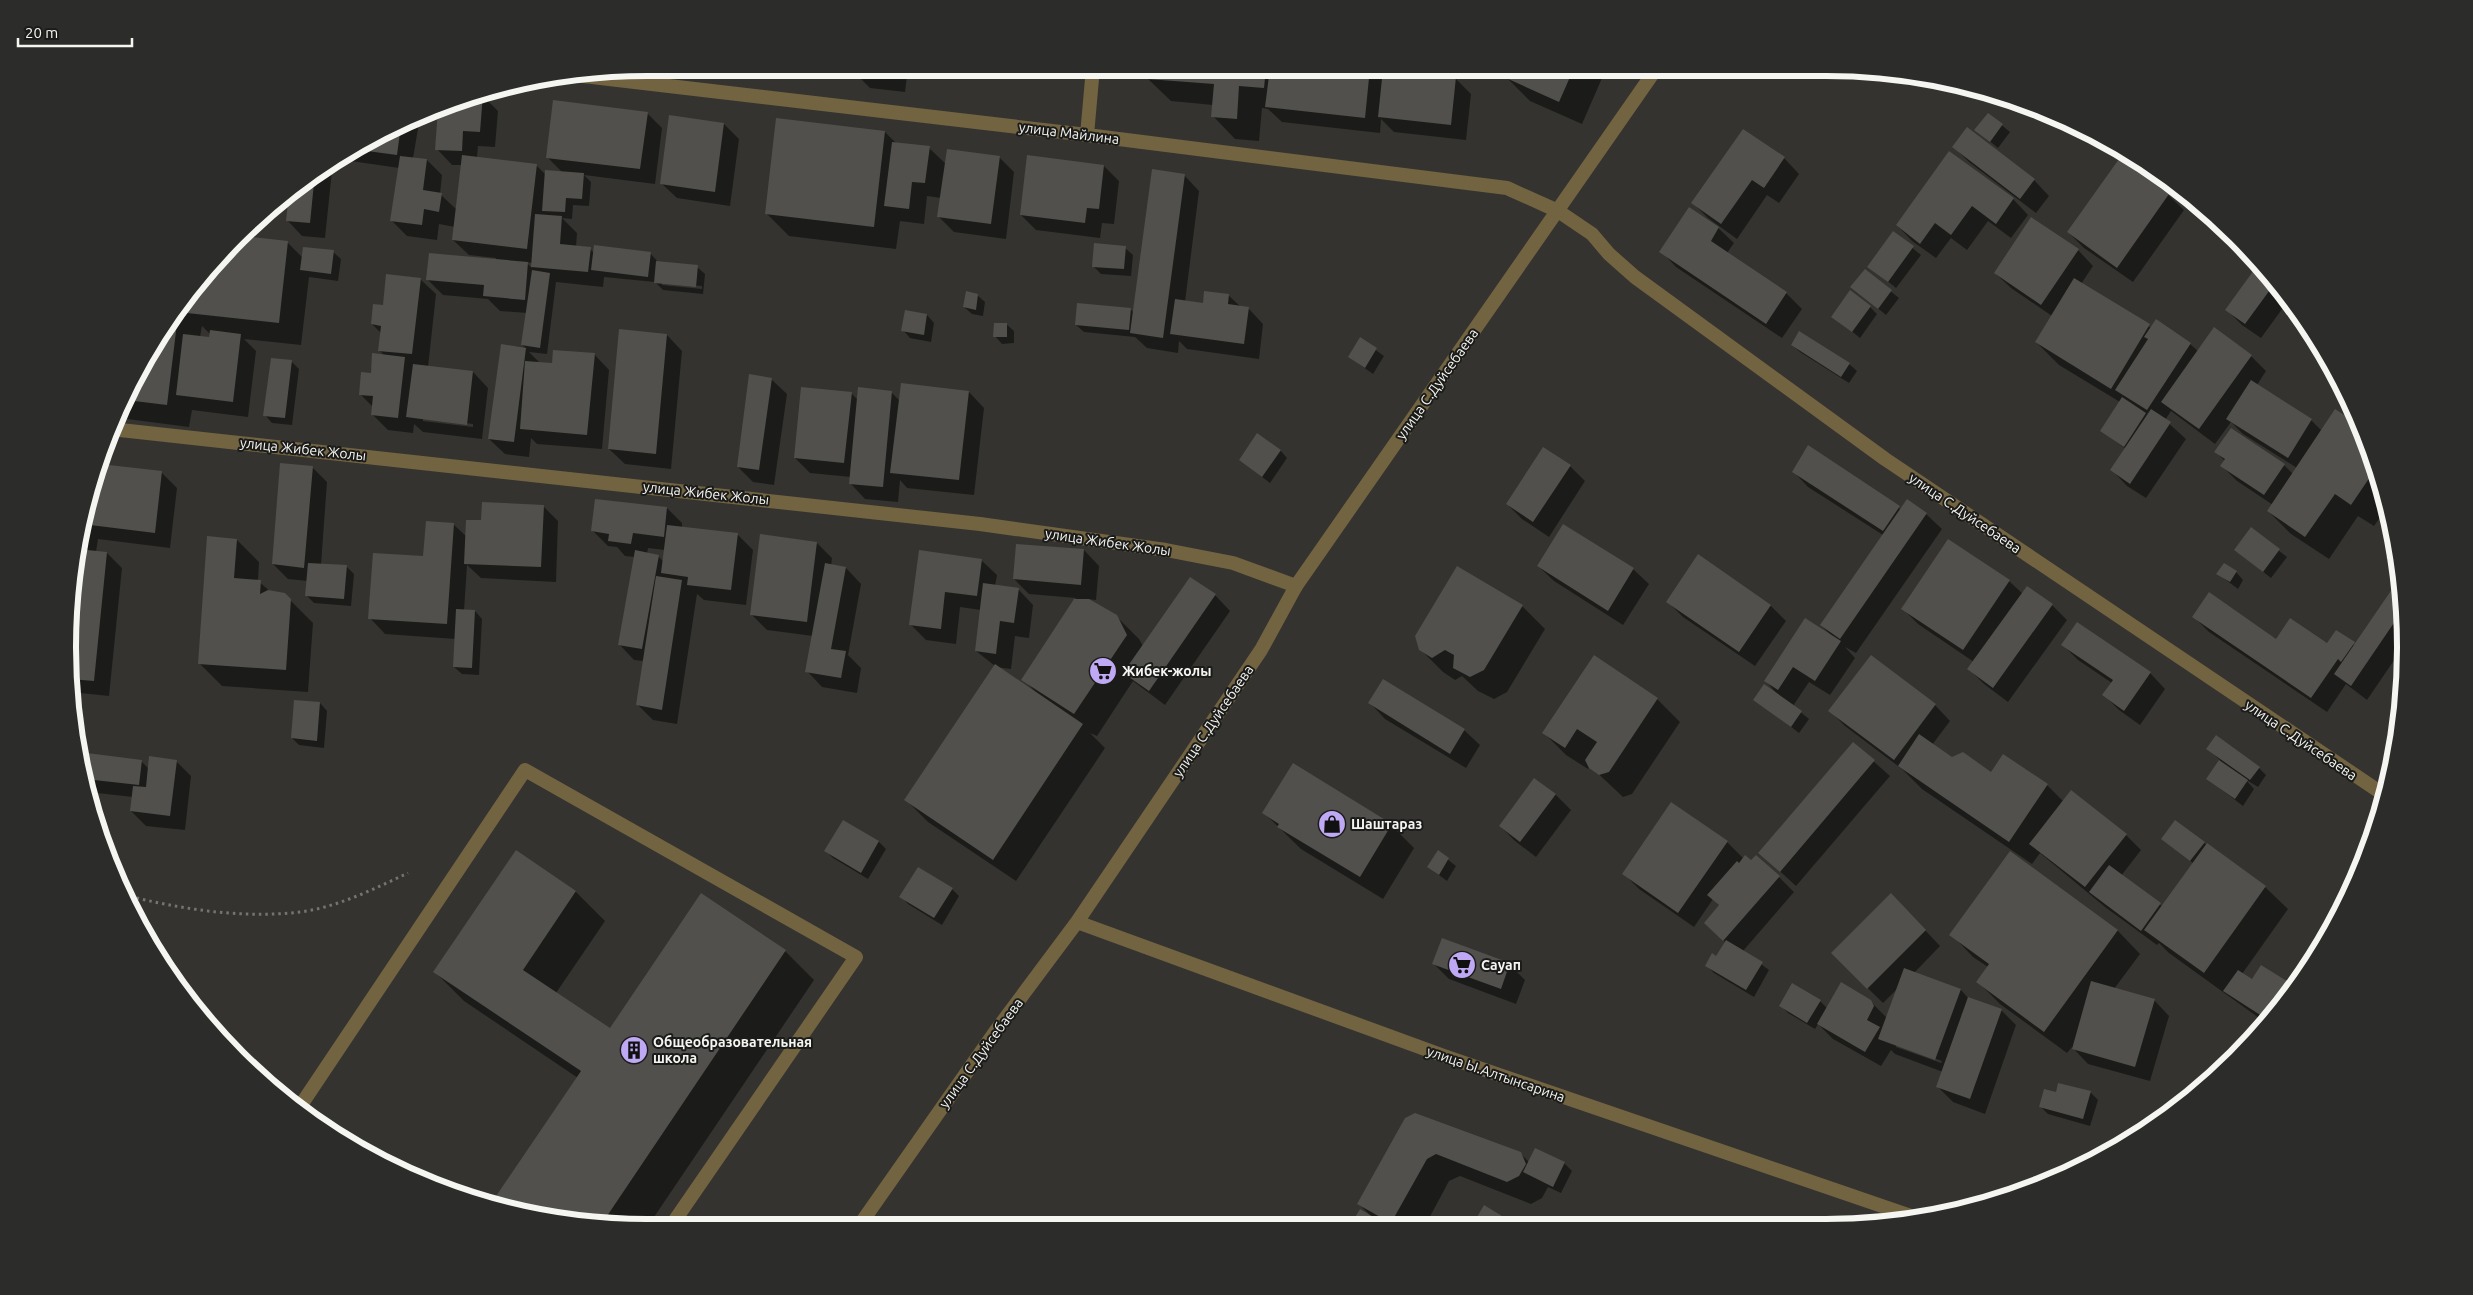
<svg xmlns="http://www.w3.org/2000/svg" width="2473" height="1295" viewBox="0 0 2473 1295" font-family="Ubuntu,sans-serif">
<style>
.shadow{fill:#0007;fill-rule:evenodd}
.building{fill:#51504c}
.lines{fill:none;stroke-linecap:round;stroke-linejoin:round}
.path{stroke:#757471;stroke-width:3;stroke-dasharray:2.5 4;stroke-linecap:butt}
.service{stroke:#726440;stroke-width:14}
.minor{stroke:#726440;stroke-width:14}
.tertiary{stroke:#726440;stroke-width:14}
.labels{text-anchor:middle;stroke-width:4;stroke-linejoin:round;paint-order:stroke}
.street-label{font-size:14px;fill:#f5f5f2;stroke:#1b1b19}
.poi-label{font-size:14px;font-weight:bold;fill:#f5f5f2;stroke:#1b1b19;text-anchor:start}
.rim{fill:none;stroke:#f5f5f2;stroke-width:6}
</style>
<rect width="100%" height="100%" fill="#343330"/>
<path class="shadow" d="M850,68H908L905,92L870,88Z
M967,68H1043L1041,79L970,70Z
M1149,68H1374L1383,77L1456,79L1471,94L1466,140L1394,132L1381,119L1380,133L1282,122L1268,109L1262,108L1259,141L1235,139L1213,116V105L1171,101L1148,79Z
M1495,68H1625L1622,76L1606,69L1582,124L1530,101L1507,78L1509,75Z
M474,95L483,96L498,111L495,147L478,146L477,158L536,165L546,175L563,173L547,157L647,113L662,128L655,184L584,175L591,182L589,206L573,205L572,219L562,218L577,233L576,247L590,249L594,253H650L658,262L697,267L705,274L703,294L663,290L655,282L604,277L603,287L556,282L547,354L529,352L541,364L554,365L594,354L609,370L602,449L537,444L531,438L529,457L505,454L489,439L502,345L527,349L522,345L527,313L500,311L488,299L443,295L428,280L496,261V258L469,255L453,240L455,227L439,224L437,240L407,236L392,221L399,168L337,159L358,145L420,117L413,158L427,160L442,175L440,194L457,210L462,165H452L437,149L440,108ZM526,262L532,263V268ZM662,283L702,286V289L662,285Z
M1988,114L2010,132L1998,148L1976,130Z
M724,124L739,139L730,206L677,198L661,183Z
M1967,129L2034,180L2049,196L2036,213L1969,162L1954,147Z
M1743,130L1784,158L1799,174L1779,203L1767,195L1737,239L1708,218L1693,203Z
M885,132L896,143L929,148L946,164L999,157L1014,172L1006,239L954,232L939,217L941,198L927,196L924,224L900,221L896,249L789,236L766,213Z
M1949,153L2013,199L2028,215L2011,238L1988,221L1967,250L1951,238L1936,258L1912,241L1897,225Z
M333,161L325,238L302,236L287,220L290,191Z
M2119,161L2168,195L2184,210L2133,282L2084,248L2068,232Z
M1104,166L1119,181L1114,224L1102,223L1100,238L1036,230L1021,215Z
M1184,175L1199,191L1185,302L1204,304L1228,295L1241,307L1248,308L1263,324L1259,359L1187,349L1179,341L1178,353L1147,348L1135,337L1084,332L1076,325L1130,309L1134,313Z
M2170,182L2178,187L2212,219L2211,220L2174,192L2167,185Z
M1716,226L1734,243L1727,253L1786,293L1802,309L1782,338L1676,267L1661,251Z
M1894,233L1921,255L1896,288L1869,266Z
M241,237L287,242L303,258L333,252L341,259L338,281L309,277L301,345L244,339L256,351L248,417L192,410L189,427L127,419L119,411L165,326L183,302L189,307L190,292L212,265ZM202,326L210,334V338L200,337Z
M1125,248L1133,255L1131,276L1101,274L1093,266Z
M2078,250L2093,266L2081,284L2151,328L2190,344L2198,351L2251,356L2266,371L2257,385L2311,420L2322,431L2375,461L2386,509L2374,526L2358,516L2329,559L2291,534L2268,511L2273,505L2237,481L2222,466L2225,461L2216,452L2284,465L2293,474L2297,468L2243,434L2231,422L2215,444L2171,411L2165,420L2186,439L2146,498L2127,486L2112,470L2126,449L2102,431L2120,402L2059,365L2036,342L2052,316L2011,288L1995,273Z
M2260,264L2288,301L2261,338L2242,325L2227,310Z
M1865,271L1899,298L1886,315L1852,287Z
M420,279L436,294L428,367L473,372L488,388L482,439L423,432L414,424L413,433L388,430L373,415V407L360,394L385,356L379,350L381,333L372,324L384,307ZM423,418L473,424V427L423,421Z
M977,295L985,302L983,316L972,314L964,307Z
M1870,307L1877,314L1860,338L1833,316Z
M927,315L934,323L931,342L910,338L903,330Z
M1006,324L1014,331V343L1002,344L995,336Z
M667,335L682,351L671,469L625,464L609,449Z
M1360,339L1384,356L1373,374L1349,357Z
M1792,345L1849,364L1857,371L1849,383L1800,352Z
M292,362L299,369L292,425L272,423L265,415Z
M771,379L787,394L774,485L753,482L738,467Z
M902,384L969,392L984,408L974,495L907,488L900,480L898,502L865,499L850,483L851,477L810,473L795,458L851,393L858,400L891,392L900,401Z
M1280,450L1287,458L1270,483L1240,460Z
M100,465L162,473L177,488L170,548L98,539L96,552L107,553L122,568L109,696L80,693L70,683L68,647L79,534Z
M1570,466L1585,481L1549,537L1522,519L1507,504Z
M312,467L327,482L321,565L346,566L354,574L351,606L314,603L306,595L308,581L288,579L273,564Z
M1793,471L1901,509L1926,514L1942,529L1856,653L1845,647L1855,658L1830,695L1809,682L1793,706L1809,719L1799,733L1755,699L1778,695L1765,680L1832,636L1821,625L1883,535L1808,487Z
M543,506L558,521L556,582L481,578L467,565L464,611H475L482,619L479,675L462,674L454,667L456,639L385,634L370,618L453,524L467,537L482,522Z
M667,508L682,523V528L737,534L753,550L746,605L704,600L697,594L677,724L653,720L638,705L644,661L634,660L619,644L635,557L625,556L617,547L608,546L593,531ZM648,548L665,550L664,562L658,556L647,554Z
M1563,525L1633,569L1649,584L1623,625L1554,581L1538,566Z
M2251,529L2287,557L2271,578L2235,550Z
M237,540L259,562L258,581L271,592L285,595L313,623L308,692L222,686L199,663Z
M817,543L832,558L831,566L846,568L861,584L848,655L861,668L857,693L822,687L807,671L813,636L767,630L751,614Z
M2395,546L2400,570L2387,557Z
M1084,550L1099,566L1096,600L1088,599L1116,616L1139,639L1143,646L1190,578L1215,595L1230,611L1165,705L1133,681L1097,736L1090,733L1105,748L1016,881L928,822L905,799L995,666L976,651L981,610L960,607L956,644L926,640L910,624L920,552L981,560L997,575L995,586L1018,589L1033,605L1029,638L1015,636L1011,669L995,667L1035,691L1023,679L1076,598L1029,594L1014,579Z
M1699,556L1771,606L1786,621L1755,666L1683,617L1668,602Z
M1457,567L1522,606L1545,629L1507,692L1494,699L1478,691L1462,676L1455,680L1443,672L1420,649Z
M2236,572L2243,580L2238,589L2218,574Z
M2401,578L2403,647L2367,700L2346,684L2327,712L2209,632L2194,617L2276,640L2356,645Z
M2009,581L2023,594L2052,605L2067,620L2008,702L1984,684L1969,669L1974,662L1918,624L1903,609Z
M2063,645L2150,673L2165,689L2140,725L2119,710L2104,695L2112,683L2078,660Z
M1594,657L1657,699L1680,722L1632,794L1623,797L1590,766L1588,769L1566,755L1544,733Z
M1871,657L1935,705L1950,721L1932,745L1952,758L1991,774L2004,756L2047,785L2064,802L2126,835L2141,850L2121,876L2163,907L2194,864L2163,839L2204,843L2265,887L2288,909L2242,974L2252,981L2291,986L2266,1023L2169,953L2159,943L2157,945L2105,907L2040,853L2032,864L1922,789L1902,769L1845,726L1830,711Z
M320,703L327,711L324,748L299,745L292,738Z
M1370,703L1464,730L1480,745L1466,768L1385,719Z
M1854,744L1890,776L1796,886L1760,853Z
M2208,749L2259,768L2266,775L2258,787L2245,779L2254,789L2243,806L2208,779L2220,760Z
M79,753L141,761L149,769L176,761L191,776L185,830L146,826L131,811L133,797L88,792Z
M1535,779L1556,795L1571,810L1536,857L1515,841L1500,826Z
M1264,813L1391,825L1414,848L1383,899L1301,849Z
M843,821L879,842L886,849L868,879L833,858L826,851Z
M1727,842L1744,859L1779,877L1794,892L1743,951L1769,970L1754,997L1714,973L1706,965L1717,957L1725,942L1721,938L1720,906L1713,899L1694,927L1639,889L1623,873Z
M516,852L576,892L605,921L556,993L610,1030L701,895L785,951L814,980L648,1226H610L492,1206L578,1078L464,1001L435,972Z
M1438,852L1456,866L1447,881L1428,867Z
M2011,853L2118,931L2140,954L2114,989L2154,1000L2169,1016L2150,1081L2088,1064L2072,1047L2067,1053L2000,1004L1978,982L1988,967L1973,957L1951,934Z
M952,889L959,896L942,925L908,904L901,896Z
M1906,910L1940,946L1914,973L1961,990L1969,999L2001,1010L2016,1025L1985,1114L1953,1102L1938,1087L1943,1072L1895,1054L1891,1050L1881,1066L1833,1039L1818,1024L1815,1029L1788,1013L1780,1005L1820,1001L1827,1008L1870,1001L1887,1018L1898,988L1883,1003L1832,953ZM1896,1044L1942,1061L1941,1063L1896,1047Z
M1434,964H1509L1525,980L1516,1004L1449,979Z
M2257,1021L2265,1025L2238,1052Z
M2090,1092L2098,1100L2090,1126L2048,1114L2041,1107L2057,1094Z
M1406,1119L1520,1153L1529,1162L1564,1163L1572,1171L1561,1193L1548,1187L1542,1198L1531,1204L1460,1176L1449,1181L1426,1224H1353L1361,1211L1370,1215L1359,1204Z"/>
<path class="building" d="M1148,68H1266L1264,88L1239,86L1237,119L1211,117L1214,84L1147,79Z
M1270,68H1370L1365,118L1265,107Z
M1510,68H1574L1559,102L1506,78Z
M1383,69L1456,77L1451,125L1378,117Z
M477,94H483L480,132L463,131L462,151L435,150L438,109Z
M553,100L648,112L640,169L546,158Z
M1988,113L2003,124L1990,142L1974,130Z
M669,115L724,123L715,192L660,184Z
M776,118L885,131L874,227L765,214Z
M401,125L397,155L352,149L358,145Z
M1967,127L2035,179L2020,199L1952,147Z
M1743,129L1785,157L1764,188L1752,180L1721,224L1691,203Z
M892,142L930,146L925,183L912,182L909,209L884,206Z
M947,149L1000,156L991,224L937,217Z
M1949,151L2014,198L1996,224L1972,206L1951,235L1935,223L1920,244L1896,225Z
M462,155L537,164L527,249L452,240Z
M1027,155L1104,165L1099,209L1087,208L1085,223L1020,215Z
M400,156L427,159L423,190L442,193L439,212L424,209L422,225L390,221Z
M2119,159L2169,194L2117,268L2067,232Z
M1152,169L1185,174L1163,338L1130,333Z
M545,170L584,173L582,199L566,198L565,212L542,211Z
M315,173L310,223L286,221L289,193Z
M2168,181L2205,212L2203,214L2165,185Z
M1689,207L1719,227L1711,241L1787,292L1766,324L1659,252Z
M535,214L562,216L560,244L591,247L588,272L531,267Z
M2031,217L2079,249L2041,305L1994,273Z
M1893,231L1914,246L1888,282L1867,267Z
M242,236L288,241L279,323L187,313L189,294L212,265Z
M1094,243L1126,246L1124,269L1092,267Z
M594,245L651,252L648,277L591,270Z
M303,247L334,250L331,274L300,270Z
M429,253L528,262L525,300L483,296L484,285L426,280Z
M656,261L698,265L696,287L654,283Z
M2259,263L2275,283L2245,324L2225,310Z
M1865,269L1892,290L1878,309L1850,287Z
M532,270L550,273L540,348L521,345Z
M386,274L421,278L412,354L378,351L381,326L371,324L373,304L383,305Z
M2074,278L2150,324L2111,389L2035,342Z
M1850,290L1871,306L1852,332L1831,317Z
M966,291L978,294L976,310L963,307Z
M1204,291L1229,294L1228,304L1249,307L1244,344L1170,334L1175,299L1203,303Z
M1077,303L1131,308L1129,330L1075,325Z
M179,307L167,405L126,400L165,326Z
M905,310L927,314L924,335L901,331Z
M2156,319L2191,343L2147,410L2115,390L2148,339L2144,337Z
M994,323H1007V337H993Z
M2214,327L2252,355L2199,429L2161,402Z
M619,329L667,334L656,454L608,449Z
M210,330L241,334L233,402L176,395L183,334L209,337Z
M1799,331L1850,363L1841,377L1791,345Z
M1360,337L1377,348L1365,368L1348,357Z
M501,344L526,348L514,442L488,439Z
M553,350L595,353L587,435L520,429L525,361L552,363Z
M372,353L405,357L398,418L371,415L373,396L359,395L361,372L371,373Z
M271,358L292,360L285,418L263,416Z
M413,364L473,371L467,425L406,417Z
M749,374L772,378L759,470L737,467Z
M2251,380L2312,419L2288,458L2226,419Z
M901,383L969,391L959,480L890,473Z
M801,387L852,392L844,463L794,458Z
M858,387L892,391L883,487L849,484Z
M2122,397L2146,413L2124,447L2100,431Z
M2151,409L2171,422L2130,484L2110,470Z
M2335,409L2358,424L2375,461L2380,484L2370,477L2351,505L2335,494L2305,537L2267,511Z
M2231,428L2285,464L2264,495L2220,466L2225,459L2214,452Z
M1257,433L1281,450L1262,477L1239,460Z
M1808,445L1900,506L1883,531L1792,472Z
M1543,447L1571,465L1533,522L1506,504Z
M280,463L313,466L304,568L272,564Z
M100,464L162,471L155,533L82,524Z
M595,499L667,507L664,537L633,533L631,544L608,541L609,534L591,531Z
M1907,499L1927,513L1840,639L1820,625Z
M482,502L544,505L541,567L464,564L466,520H481Z
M426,521L454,523L447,624L368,619L373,553L423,556Z
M1563,524L1634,568L1608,611L1537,566Z
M667,525L738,533L731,590L687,585L688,577L661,573Z
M2251,527L2280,549L2263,572L2234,550Z
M760,534L817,542L807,622L750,615Z
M207,536L237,539L234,578L261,580L260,594L268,590L285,593L291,599L286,670L198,664Z
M1948,539L2010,580L1963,650L1901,609Z
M1016,544L1084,549L1081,585L1013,579Z
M2394,545L2397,556L2399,567L2386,558Z
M77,549L107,552L94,681L70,679L68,647Z
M635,550L659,555L642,649L618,645Z
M919,550L982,559L977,596L945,592L941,629L909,625Z
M1698,554L1771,605L1739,652L1666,602Z
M308,563L347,565L344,599L305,596Z
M825,563L846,567L831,649L846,651L841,678L805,672Z
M2224,563L2237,571L2230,582L2216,574Z
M1457,566L1523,605L1484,670L1470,677L1453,668L1454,655L1445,650L1432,658L1419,650L1415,636Z
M656,576L682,580L662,710L636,705Z
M2401,576L2402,611L2351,686L2334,674Z
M1190,577L1216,594L1149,691L1123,673Z
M983,583L1019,588L1014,623L1000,621L996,654L975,651Z
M2027,586L2053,604L1993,688L1967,669Z
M2209,592L2276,639L2290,618L2327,643L2336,630L2355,642L2341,662L2338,659L2311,698L2192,617Z
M1074,599H1089L1117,615L1127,635L1074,714L1021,680Z
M456,609L475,610L472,668L453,667Z
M1805,618L1841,641L1815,681L1793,667L1778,690L1764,681Z
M2077,622L2151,672L2124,711L2102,695L2113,680L2061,645Z
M1594,655L1658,698L1609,772L1599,775L1589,768L1585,760L1597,742L1577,729L1565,748L1542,733Z
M1871,655L1936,704L1894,760L1828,711Z
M995,664L1083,724L993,860L904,800Z
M1383,679L1465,729L1450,754L1368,703Z
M1764,684L1802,711L1791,727L1753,700Z
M294,700L320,702L317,741L291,738Z
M1919,734L1952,757L1963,752L1991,772L2003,754L2048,784L2009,842L1898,766Z
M2216,735L2260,767L2250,780L2206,749Z
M1853,742L1875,760L1780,872L1758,853Z
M79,752L142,760L139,785L85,779Z
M149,756L177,760L170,816L130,811L133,786L146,787Z
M2219,760L2248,780L2235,799L2206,779Z
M1293,763L1392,824L1360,877L1277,827L1279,824L1262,813Z
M1534,778L1556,794L1520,842L1499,826Z
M2071,790L2127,834L2085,887L2029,844Z
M1671,802L1728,841L1678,913L1622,874Z
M843,820L879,841L861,873L824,851Z
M2175,820L2205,842L2190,861L2161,839Z
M2207,843L2266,886L2204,973L2144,930Z
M516,850L576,891L523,970L610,1028L701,893L786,950L601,1225L490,1205L581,1071L433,972Z
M1438,850L1449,858L1439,875L1427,867Z
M2010,851L2118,930L2044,1032L1976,982L1989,964L1949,935Z
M1745,855L1751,860L1756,855L1780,876L1723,941L1704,923L1719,905L1707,895L1737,861L1739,863Z
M2109,865L2161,903L2141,931L2089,892Z
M918,867L953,888L934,918L899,897Z
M1891,893L1926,930L1867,989L1831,953Z
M1442,938L1510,963L1501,989L1432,964Z
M1726,940L1763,962L1746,990L1705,966L1712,953L1716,956Z
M2261,965L2290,983L2268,1020L2223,991L2238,970L2252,979Z
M1904,968L1961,989L1935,1060L1878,1039Z
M2091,981L2155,999L2135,1067L2072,1049Z
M1841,982L1871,1000L1874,1006L1867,1020L1880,1027L1865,1052L1817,1024Z
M1792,983L1821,1000L1807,1023L1779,1006Z
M1968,997L2002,1009L1970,1099L1936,1087Z
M2257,1019L2265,1024L2236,1054L2235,1053Z
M2058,1083L2091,1091L2083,1119L2039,1107L2044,1089L2056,1092Z
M1415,1113L1521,1152L1526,1164L1519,1176L1507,1182L1436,1154L1427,1159L1391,1223L1357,1204L1405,1118Z
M1535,1148L1565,1162L1553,1187L1523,1172Z
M1484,1205L1515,1224H1473Z
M1360,1209L1385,1224H1351Z"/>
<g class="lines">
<path class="path" d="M124,895C181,909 241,919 300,912C338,907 374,889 408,873"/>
<path class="service" d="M299,1108L525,770L856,957L671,1226"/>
<path class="minor" d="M575,75L1087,135L1507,188L1558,211L1592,234L1609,254L1635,277L1885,459L2386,796
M1087,135L1093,68
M111,429L980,524L1166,550L1233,563L1296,586"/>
<path class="tertiary" d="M1077,922L1444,1056L1917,1218
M859,1226L995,1032L1077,922L1261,650L1296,586L1656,69"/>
</g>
<defs>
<g id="supermarket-disc" transform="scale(1.4375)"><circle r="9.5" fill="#bfa9f4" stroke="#1b1b19"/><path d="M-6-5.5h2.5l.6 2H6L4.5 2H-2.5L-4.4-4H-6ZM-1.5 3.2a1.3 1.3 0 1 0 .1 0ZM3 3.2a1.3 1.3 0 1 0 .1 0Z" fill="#111"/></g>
<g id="shop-disc" transform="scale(1.4375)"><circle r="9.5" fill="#bfa9f4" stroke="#1b1b19"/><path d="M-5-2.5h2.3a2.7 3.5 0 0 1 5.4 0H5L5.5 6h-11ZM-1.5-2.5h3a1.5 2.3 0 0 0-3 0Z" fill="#111"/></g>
<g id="building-disc" transform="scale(1.4375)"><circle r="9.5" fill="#bfa9f4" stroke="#1b1b19"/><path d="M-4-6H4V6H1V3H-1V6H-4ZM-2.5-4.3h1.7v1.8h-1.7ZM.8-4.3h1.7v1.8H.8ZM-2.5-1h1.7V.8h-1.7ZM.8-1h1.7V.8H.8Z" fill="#111"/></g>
</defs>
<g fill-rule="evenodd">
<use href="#supermarket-disc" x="1103" y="671"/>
<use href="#shop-disc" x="1332" y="824"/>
<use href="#supermarket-disc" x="1462" y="965"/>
<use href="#building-disc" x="634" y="1050"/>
</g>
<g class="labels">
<g class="street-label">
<text transform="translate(1069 133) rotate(7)" y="5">улица Майлина</text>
<text transform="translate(1437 384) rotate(-55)" y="5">улица С.Дуйсебаева</text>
<text transform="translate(303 449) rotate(6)" y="5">улица Жибек Жолы</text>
<text transform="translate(706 493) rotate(6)" y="5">улица Жибек Жолы</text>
<text transform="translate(1965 513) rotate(34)" y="5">улица С.Дуйсебаева</text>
<text transform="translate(1108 542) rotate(8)" y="5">улица Жибек Жолы</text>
<text transform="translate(1213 721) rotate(-56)" y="5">улица С.Дуйсебаева</text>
<text transform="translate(2301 740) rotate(34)" y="5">улица С.Дуйсебаева</text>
<text transform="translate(981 1053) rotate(-54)" y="5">улица С.Дуйсебаева</text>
<text transform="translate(1496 1074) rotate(19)" y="5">улица Ы.Алтынсарина</text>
</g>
<g class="poi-label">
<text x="1122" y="676">Жибек-жолы</text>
<text x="1351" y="829">Шаштараз</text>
<text x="1481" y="970">Сауап</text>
<text x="653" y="1047">Общеобразовательная<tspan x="653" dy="16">школа</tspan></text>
</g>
</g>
<path d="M0 0H2473V1295H0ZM647 76H1826A571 571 0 0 1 2397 647V648A571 571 0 0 1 1826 1219H647A571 571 0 0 1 76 648V647A571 571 0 0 1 647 76Z" fill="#2c2c2a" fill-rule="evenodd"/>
<path class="rim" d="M647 76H1826A571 571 0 0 1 2397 647V648A571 571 0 0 1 1826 1219H647A571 571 0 0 1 76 648V647A571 571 0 0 1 647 76Z"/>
<path d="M18 38v8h114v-8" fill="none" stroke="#f5f5f2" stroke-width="2.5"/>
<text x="25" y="38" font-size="15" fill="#f5f5f2" stroke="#1b1b19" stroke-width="4" paint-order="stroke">20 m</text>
</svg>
